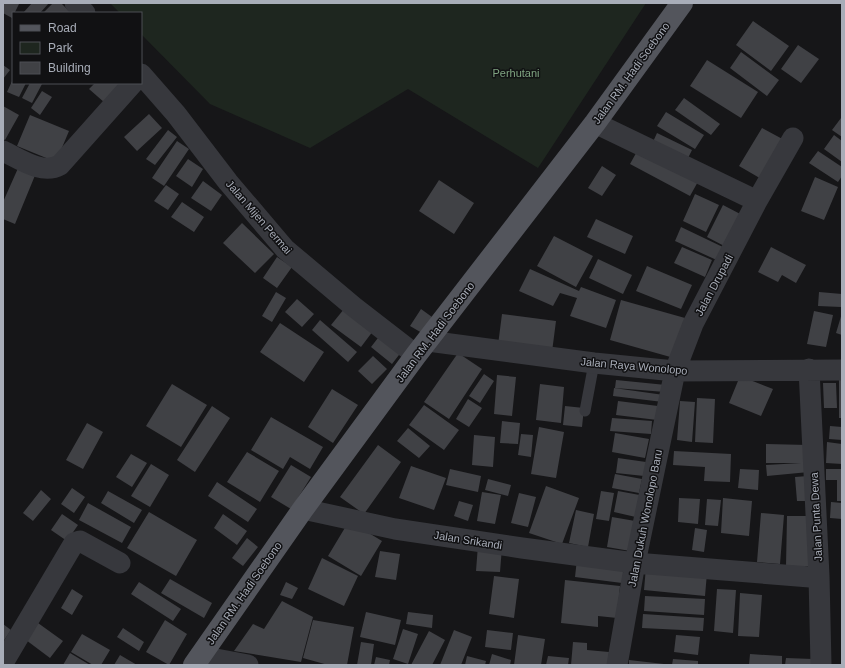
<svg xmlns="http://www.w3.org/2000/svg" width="845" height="668" viewBox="0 0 845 668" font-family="Arial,sans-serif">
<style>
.green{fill:#1e261f}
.building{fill:#404145}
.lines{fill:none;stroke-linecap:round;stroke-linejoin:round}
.service{stroke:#37383d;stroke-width:11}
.minor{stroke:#37383d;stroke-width:21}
.primary{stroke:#53555c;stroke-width:22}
.labels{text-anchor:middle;stroke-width:3;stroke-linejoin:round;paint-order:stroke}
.park-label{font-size:11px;fill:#7fa381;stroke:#111113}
.street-label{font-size:11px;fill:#a8adb8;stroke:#111113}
</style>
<rect width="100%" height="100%" fill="#161618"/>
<path class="green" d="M110,3H646L538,168L408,89L310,148L210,104L141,34V13H120Z"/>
<path class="building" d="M3,3L19,4L12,18L3,13Z
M32,3H49L40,13H23Z
M53,3H61L71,13H43Z
M753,21L789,46L771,71L736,45Z
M798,45L819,59L801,83L781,69Z
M741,52L779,80L767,96L730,68Z
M707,60L758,92L741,118L690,86Z
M3,65L10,70L3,79Z
M13,79V83H26L19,97L7,92Z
M30,83L42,84L32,103L22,98Z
M95,83H125L105,103L89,89Z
M42,91L52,97L40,115L31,108Z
M684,98L720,124L711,135L675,110Z
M3,106L19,115L5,140L3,139Z
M666,112L704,135L695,149L657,126Z
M149,114L162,128L137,151L124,137Z
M30,115L69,131L56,162L17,146Z
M841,118L842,119V137L832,130Z
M762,128L788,142L765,181L739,166Z
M168,130L177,137L155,165L146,159Z
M657,133L692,150L687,160L652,144Z
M834,135L842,141V162L824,149Z
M177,141L189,149L164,186L152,178Z
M640,146L700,178L690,196L630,164Z
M818,151L842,167V176L838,182L809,163Z
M188,159L203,169L192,187L176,176Z
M19,166L36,173L15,224L3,219V202Z
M602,166L616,175L602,196L588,188Z
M815,177L838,187L824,220L801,211Z
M439,180L474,203L454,234L419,211Z
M203,181L222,195L211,211L191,198Z
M166,185L179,194L168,210L154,201Z
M695,194L719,205L706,232L683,221Z
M182,202L204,217L194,232L171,217Z
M723,205L746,217L730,249L707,237Z
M596,219L633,236L625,254L587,237Z
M242,223L274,254L255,273L223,243Z
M681,227L727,249L721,262L675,241Z
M554,236L593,256L576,287L537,266Z
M682,247L712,260L705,277L674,263Z
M771,247L806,265L796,283L782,275L778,282L758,272Z
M277,257L292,267L277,288L263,278Z
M598,259L632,275L623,294L589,278Z
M647,266L692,285L681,309L636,291Z
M530,269L579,291L581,287L616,300L606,328L570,316L577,298L560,293L553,306L519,291Z
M276,292L286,298L272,322L262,316Z
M819,292L842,294L841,307L818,306Z
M297,299L314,314L302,327L285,312Z
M621,300L685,318L674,358L610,340Z
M344,309L373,331L361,347L331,325Z
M421,309L432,317L422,333L410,326Z
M814,311L833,315L826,347L807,344Z
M842,313V335L836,333Z
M502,314L556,321L552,352L498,345Z
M320,320L357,352L348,362L312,330Z
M280,323L324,352L304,382L260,352Z
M381,334L402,351L392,364L371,347Z
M458,353L482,369L449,419L424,402Z
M373,356L387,369L372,384L358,371Z
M484,374L494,381L480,403L469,396Z
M497,375L516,377L512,416L494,414Z
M740,376L773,389L761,416L729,403Z
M839,377H842V418H839Z
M616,380L666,385L665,392L615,388Z
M823,383H836L837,408H824Z
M172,384L207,405L181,447L146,426Z
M540,384L564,387L561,423L536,420Z
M614,388L664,395L663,402L613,396Z
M332,389L358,405L333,443L308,427Z
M697,398L715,399L713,443L695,442Z
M468,399L482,408L469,427L456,419Z
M618,401L658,406L657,420L616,415Z
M680,401L695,402L692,442L677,440Z
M424,405L459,430L444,450L409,425Z
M212,406L230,418L195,472L177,460Z
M565,406L584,408L582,427L563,425Z
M271,417L323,447L310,469L290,457L283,469L251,450Z
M612,418L652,421L651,434L610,431Z
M502,421L520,423L518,444L500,443Z
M87,423L103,432L83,469L66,460Z
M830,426L842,427V440L829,439Z
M539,427L564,432L556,478L531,474Z
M408,428L430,446L419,458L397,441Z
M615,433L649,439L645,458L612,452Z
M521,434L533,435L531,457L518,455Z
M474,435L495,437L493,467L472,465Z
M827,442L842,444V464L826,463Z
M766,444L808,445L809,472L767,476L766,465L801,463H766Z
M378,445L401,462L364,514L340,497Z
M674,451L731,454L730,482L704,481L705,467L673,465Z
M247,452L279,471L260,502L227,482Z
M131,454L147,463L132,487L116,477Z
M618,458L646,462L644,476L616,473Z
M151,464L169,475L150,507L131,496Z
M291,465L311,477L291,509L271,497Z
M411,466L446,478L434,510L399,498Z
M450,469L481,476L478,492L446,485Z
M740,469L759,470L758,490L738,488Z
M826,469H842V501H837V480H826Z
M615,474L642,479L639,493L612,488Z
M808,476L809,501H797L795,477Z
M488,479L511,485L508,496L485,490Z
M217,482L257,509L248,522L208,496Z
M546,486L579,498L562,544L529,533Z
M72,488L85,497L74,513L61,504Z
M41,490L51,499L33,521L23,513Z
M108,491L142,510L134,523L101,503Z
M601,491L614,493L609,521L596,519Z
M618,491L645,496L640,518L614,512Z
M482,492L501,495L495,524L477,521Z
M519,493L536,497L528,527L511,523Z
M679,498L700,499L698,524L678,522Z
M723,498L752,501L749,536L721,533Z
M707,499L721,500L718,526L705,525Z
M459,501L473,505L468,521L454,516Z
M831,502L842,503V519L830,518Z
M88,503L131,527L122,543L79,520Z
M576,510L594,514L588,547L569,543Z
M149,512L197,540L176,576L127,548Z
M761,513L784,515L780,564L757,562Z
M62,514L78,525L67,541L51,530Z
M223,514L247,531L237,545L214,528Z
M787,516H814V566H786Z
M612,517L641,522L636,552L607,547Z
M349,521L382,541L361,576L328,556Z
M695,528L707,530L704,552L692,550Z
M247,538L258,547L243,566L232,558Z
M478,545L502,547L500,572L476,571Z
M380,551L400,554L396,580L375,577Z
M322,558L358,576L344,606L308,589Z
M577,559L624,566L622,583L575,577Z
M646,567L707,573L705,596L644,590Z
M494,576L519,579L514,618L489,614Z
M170,579L212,603L204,618L161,593Z
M565,580L620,586L617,618L598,616V627L561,623Z
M139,582L181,609L173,621L131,594Z
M286,582L298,588L292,599L280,595Z
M72,589L83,596L72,615L61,608Z
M717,589L736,590L733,633L714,631Z
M740,593L762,595L759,637L738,636Z
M645,596L705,599L704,615L644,611Z
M282,601L313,617L301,662L234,651L253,624L264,629Z
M366,612L401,620L395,645L360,637Z
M408,612L433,615L432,628L406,624Z
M643,614L704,618L703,631L642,628Z
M165,620L187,634L169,665L146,652Z
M313,620L354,627L347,665H328L303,658Z
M38,623L63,641L50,658L26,640Z
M3,624L11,630L3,642Z
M123,628L144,642L139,651L117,637Z
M403,629L418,634L408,664L393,659Z
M454,630L472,637L461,665H440Z
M487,630L513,633L511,650L485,647Z
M429,631L445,640L432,665H411Z
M82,634L110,650L101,665H93L71,652Z
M518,635L545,639L541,665H514Z
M676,635L700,637L698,655L674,652Z
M361,642L374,644L371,665H357Z
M573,642L587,643V650L609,652L608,665H571Z
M70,653L90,665H63Z
M492,654L511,660L510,665H489Z
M750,654L782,656V665H749Z
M120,655L137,665H114Z
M467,656L486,661L485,665H465Z
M548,656L569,658L568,665H546Z
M376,657L390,660L389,665H374Z
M786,658L813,659V665H785Z
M673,659L698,661V665H672Z
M629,660L664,664V665H629Z"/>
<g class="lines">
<path class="service" d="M585,411L594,363"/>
<path class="minor" d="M75,3L85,13
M141,74L176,114L228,182L285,249L354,307L416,355
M595,123L757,201
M3,151C20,159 42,175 60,165L133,83
M428,341L594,363L675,371L842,370
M809,369L819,576L821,665
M303,509L395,529L522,548L635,563L810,577L819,576
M200,656L248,665
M3,663L74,543L80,541L120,563
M617,665L635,563L675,371L693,324L757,201L793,138"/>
<path class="primary" d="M194,665L303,509L416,355L595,123L682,3"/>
</g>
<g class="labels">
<g class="park-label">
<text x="516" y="77">Perhutani</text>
</g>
<g class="street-label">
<text transform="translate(631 73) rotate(-54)" y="4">Jalan RM. Hadi Soebono</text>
<text transform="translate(259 217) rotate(49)" y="4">Jalan Mijen Permai</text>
<text transform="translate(714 285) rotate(-62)" y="4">Jalan Drupadi</text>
<text transform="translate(435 332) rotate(-53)" y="4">Jalan RM. Hadi Soebono</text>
<text transform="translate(634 366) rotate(5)" y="4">Jalan Raya Wonolopo</text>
<text transform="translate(816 517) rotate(-93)" y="4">Jalan Punta Dewa</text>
<text transform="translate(645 518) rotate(-79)" y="4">Jalan Dukuh Wonolopo Baru</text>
<text transform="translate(468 540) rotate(9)" y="4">Jalan Srikandi</text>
<text transform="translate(244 593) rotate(-55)" y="4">Jalan RM. Hadi Soebono</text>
</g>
</g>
<rect width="845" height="668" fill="none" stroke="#a8adb8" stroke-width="8"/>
<rect x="12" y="12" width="130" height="72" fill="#111113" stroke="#4d4f55"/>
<rect x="20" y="25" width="20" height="6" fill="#53555c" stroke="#4d4f55"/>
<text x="48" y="32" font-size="12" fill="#a8adb8">Road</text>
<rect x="20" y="42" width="20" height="12" fill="#1e261f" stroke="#4d4f55"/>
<text x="48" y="52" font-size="12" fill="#a8adb8">Park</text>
<rect x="20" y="62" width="20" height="12" fill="#404145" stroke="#4d4f55"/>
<text x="48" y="72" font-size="12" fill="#a8adb8">Building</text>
</svg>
